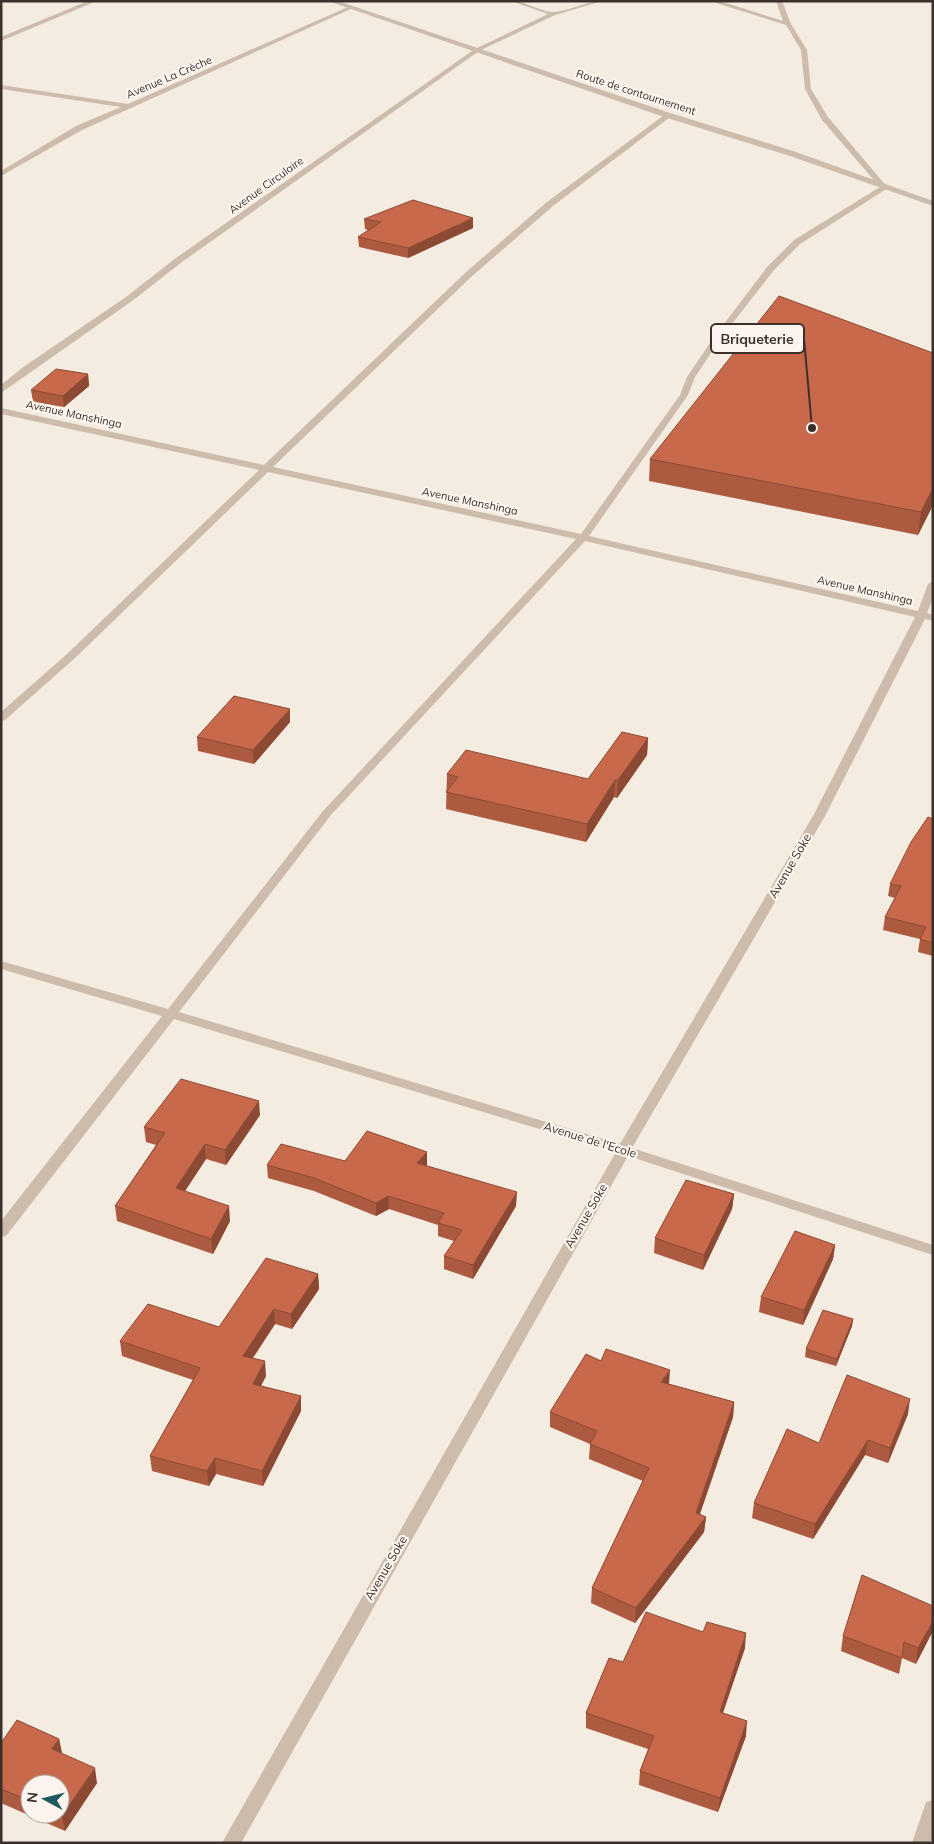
<svg xmlns="http://www.w3.org/2000/svg" width="934" height="1844" viewBox="0 0 934 1844" font-family="Mulish,sans-serif">
<style>
.lines{fill:none;stroke-linecap:round;stroke-linejoin:round}
.minor{fill:#cdbbac;fill-rule:evenodd}
.tertiary{fill:#cdbbac;fill-rule:evenodd}
.wall{fill:#ac5a40;fill-rule:evenodd}
.shaded-wall{fill:#8c4a34}
.building{fill:#c8694b;stroke:#8c4a34}
.labels{text-anchor:middle;stroke-width:4.5;stroke-linejoin:round;paint-order:stroke}
.far-street-label{font-size:11px;fill:#3b302b;stroke:#fbf5ee}
.street-label{font-size:12px;fill:#3b302b;stroke:#fbf5ee}
.leader{fill:none;stroke:#3b302b;stroke-width:2}
.callout-dot{fill:#3b302b;stroke:#fbf5ee;stroke-width:2}
.callout{fill:#fbf5ee;stroke:#3b302b;stroke-width:2}
.callout-label{font-size:14px;text-anchor:middle;font-weight:bold;fill:#3b302b}
</style>
<rect width="100%" height="100%" fill="#f4ebe1"/>
<g class="lines">
<path class="minor" d="M88,1H97L1,41V37Z
M511,1C526,1 538,11 552,12C565,13 586,1 602,1L555,15L479,51L182,262L132,301L1,393V385L22,368L126,297L176,258L475,49L548,14Z
M710,1H720L783,21L776,1H782L791,24L807,50L811,89L828,117L888,188L800,244L774,270L721,338L695,377L688,395L589,536L918,611L928,584L933,581V598L927,613L933,615V621L925,619L825,816L632,1148L933,1245V1255L628,1156L241,1843H222L616,1152L174,1019L6,1236L1,1237V1221L162,1016L1,969V961L168,1009L323,811L576,539L268,472L75,658L5,720L1,721V712L67,654L259,470L1,414V408L264,465L465,273L547,202L667,113H670V117L553,206L471,277L273,467L581,534L680,395L687,377L714,337L768,266L794,240L880,187L822,120L805,89L801,50L786,25ZM585,541L915,617L813,816L620,1144L179,1012L331,815Z
M348,7L353,8L82,130L1,176V171L76,126L121,107L1,89V85L128,104Z
M933,1800V1836L930,1843H912L926,1802Z"/>
<path class="tertiary" d="M328,1H338L670,113L793,151L933,201V206L787,155L664,117Z"/>
</g>
<path class="wall" d="M364,219L473,228L408,258L359,247L358,237L368,230L365,229Z
M933,353V505L918,535L649,481L650,459Z
M88,374L89,386L64,407L33,402L31,390Z
M290,722L254,764L198,751L197,737Z
M648,738L647,755L617,798L614,797L586,842L446,809L447,774L588,779Z
M933,819V956L918,952L920,939L883,930L885,917L895,898L888,896L890,884Z
M260,1115L226,1165L206,1159L185,1191L230,1221L213,1254L117,1221L115,1206L156,1145L146,1142L144,1127Z
M345,1161L427,1165V1166L516,1206L473,1279L444,1269V1256L454,1241L438,1236V1225L389,1209L376,1216L314,1191L268,1178L267,1165Z
M734,1194L732,1209L703,1270L654,1253L655,1238Z
M835,1245L833,1259L803,1325L759,1312L761,1297Z
M318,1274L319,1289L292,1329L275,1324L253,1358L266,1376L261,1386L301,1396V1411L263,1486L216,1474L209,1486L152,1471L150,1456L193,1380L122,1356L120,1341L219,1327Z
M853,1319L852,1326L836,1366L805,1357L806,1349Z
M601,1361L669,1384L734,1402L733,1417L700,1514L706,1517L704,1532L635,1623L591,1603L592,1588L643,1481L589,1459L590,1444L550,1427V1412Z
M908,1414L888,1463L865,1455L813,1539L752,1518L754,1503L819,1443Z
M933,1606L916,1664L902,1658L899,1674L841,1651L843,1636Z
M745,1648L723,1713L746,1736L718,1812L639,1785L640,1771L648,1749L586,1728V1713L623,1662Z
M59,1739L62,1753L97,1783L65,1831L1,1803V1743ZM30,1784L60,1814H30Z"/>
<path class="shaded-wall" d="M473,218V228L408,258V248Z
M88,374L89,386L64,407L63,396Z
M933,488V505L918,535L921,512Z
M290,709V722L254,764L253,750Z
M648,738L647,755L617,798L618,780Z
M615,780L614,797L586,842L587,824Z
M259,1101L260,1115L226,1165L225,1150Z
M205,1144L206,1159L177,1203L176,1188Z
M427,1152V1165L417,1177V1163Z
M517,1192L516,1206L473,1279V1265Z
M734,1194L732,1209L703,1270L704,1255Z
M388,1196L389,1209L376,1216V1203Z
M229,1206L230,1221L213,1254L211,1239Z
M835,1245L833,1259L803,1325L804,1310Z
M318,1274L319,1289L292,1329L291,1314Z
M274,1309L275,1324L244,1371L243,1356Z
M853,1319L852,1326L836,1366L837,1359Z
M265,1361L266,1376L254,1399L253,1384Z
M670,1370L669,1385L661,1382Z
M301,1396V1411L263,1486L262,1471Z
M910,1399L908,1414L888,1463L890,1448Z
M734,1402L733,1417L695,1528L696,1513Z
M868,1440L865,1455L813,1539L815,1524Z
M215,1458L216,1474L209,1486L207,1471Z
M706,1517L704,1532L635,1623L636,1608Z
M933,1621V1631L916,1664L918,1648Z
M746,1633L745,1648L718,1726L720,1712Z
M747,1721L746,1736L718,1812L720,1798Z
M59,1739L62,1754L52,1749Z
M95,1768L97,1783L65,1831L62,1816Z"/>
<path class="building" d="M413,200L473,218L408,248L358,237L381,222L364,219Z
M779,296L933,353V488L921,512L650,459Z
M56,369L88,374L63,396L31,390Z
M234,696L290,709L253,750L197,737Z
M622,732L648,738L618,780H615L587,824L446,792L458,777L447,774L466,750L588,779Z
M928,817L933,819V943L920,939L926,927L885,917L901,886L890,884L911,842Z
M181,1079L259,1101L225,1150L205,1144L176,1188L229,1206L211,1239L115,1206L165,1133L144,1127Z
M367,1131L427,1152L417,1163L517,1192L473,1265L444,1256L462,1230L438,1223L444,1213L388,1196L376,1203L314,1178L267,1165L281,1144L345,1161Z
M686,1180L734,1194L704,1255L655,1238Z
M795,1231L835,1245L804,1310L761,1297Z
M266,1258L318,1274L291,1314L274,1309L243,1356L265,1361L253,1384L301,1396L262,1471L215,1458L207,1471L150,1456L200,1368L120,1341L148,1304L219,1327Z
M823,1310L853,1319L837,1359L806,1349Z
M606,1349L670,1370L661,1382L734,1402L696,1513L706,1517L636,1608L592,1588L649,1468L590,1444L597,1431L550,1412L586,1354L601,1361Z
M847,1375L910,1399L890,1448L868,1440L815,1524L754,1503L787,1429L819,1443Z
M862,1575L933,1606V1621L918,1648L904,1642L902,1658L843,1636Z
M646,1612L703,1632L707,1622L746,1633L720,1712L747,1721L720,1798L640,1771L654,1736L586,1713L609,1658L623,1662Z
M17,1720L59,1739L52,1749L95,1768L62,1816L58,1814H60V1784H30V1801L1,1789V1743Z"/>
<g class="labels">
<g class="far-street-label">
<text transform="translate(169 77) rotate(-23)" y="4">Avenue La Crèche</text>
<text transform="translate(636 92) rotate(18)" y="4">Route de contournement</text>
<text transform="translate(266 185) rotate(-36)" y="4">Avenue Circulaire</text>
<text transform="translate(74 414) rotate(12)" y="4">Avenue Manshinga</text>
<text transform="translate(470 501) rotate(12)" y="4">Avenue Manshinga</text>
<text transform="translate(865 590) rotate(13)" y="4">Avenue Manshinga</text>
</g>
<g class="street-label">
<text transform="translate(790 866) rotate(-60)" y="4">Avenue Soke</text>
<text transform="translate(590 1140) rotate(17)" y="4">Avenue de l'Ecole</text>
<text transform="translate(586 1216) rotate(-60)" y="4">Avenue Soke</text>
<text transform="translate(386 1568) rotate(-60)" y="4">Avenue Soke</text>
</g>
</g>
<path class="leader" d="M812 428L804 339"/>
<circle class="callout-dot" cx="812" cy="428" r="5"/>
<rect class="callout" x="711" y="324" width="93" height="29" rx="5"/>
<g class="callout-label">
<text x="757" y="344">Briqueterie</text>
</g>
<rect width="934" height="1844" fill="none" stroke="#3b302b" stroke-width="5"/>
<g transform="translate(45 1799) rotate(277)"><circle r="24" fill="#fbf5ee" stroke="#aea6a0"/>
<path d="M0-4L9 19L0 12L-9 19Z" fill="#1f5a5e"/>
<text y="-8" font-size="14" font-weight="bold" text-anchor="middle" fill="#3b302b">N</text>
</g>
</svg>
